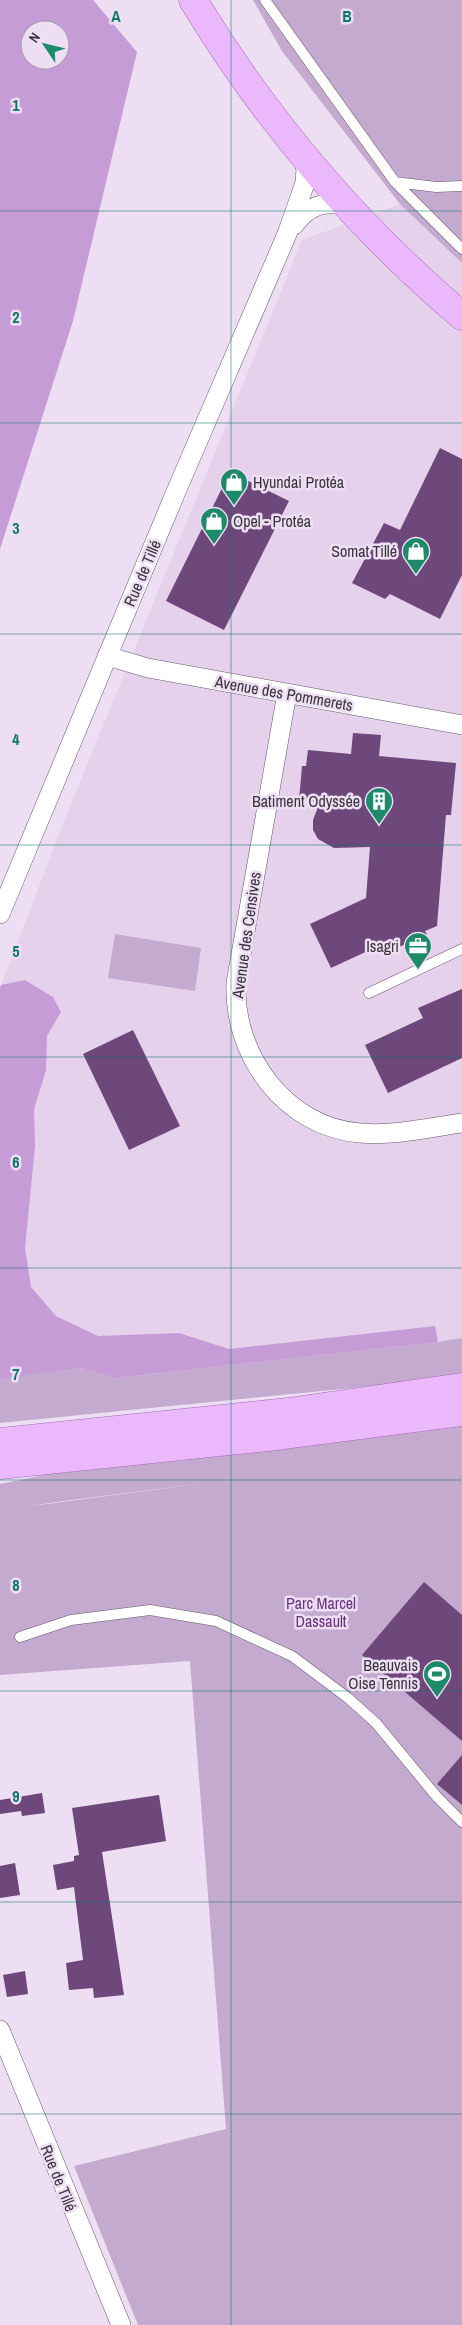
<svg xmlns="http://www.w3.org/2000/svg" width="462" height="2325" viewBox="0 0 462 2325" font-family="'Archivo Narrow',sans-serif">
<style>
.built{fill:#e5d1eb}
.green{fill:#c5aacf;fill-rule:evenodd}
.forest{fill:#c69cd6;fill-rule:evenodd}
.building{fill:#6e477b}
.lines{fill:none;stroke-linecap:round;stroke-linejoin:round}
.lane-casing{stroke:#635668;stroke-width:11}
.street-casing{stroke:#635668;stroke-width:20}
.primary-casing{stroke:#a36bb7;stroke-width:29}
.lane{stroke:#fff;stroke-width:10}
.street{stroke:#fff;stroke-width:19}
.primary{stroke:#eab8fb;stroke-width:28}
.grid{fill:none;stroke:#0f766e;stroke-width:1;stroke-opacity:0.55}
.labels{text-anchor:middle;stroke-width:5;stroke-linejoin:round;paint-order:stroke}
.poi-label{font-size:16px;fill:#3a343c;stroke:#eddef3;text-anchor:end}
.street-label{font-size:16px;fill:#3a343c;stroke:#eddef3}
.park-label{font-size:16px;fill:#683379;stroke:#eddef3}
.grid-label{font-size:16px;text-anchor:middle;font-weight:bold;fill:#0f766e;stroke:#eddef3;stroke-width:5;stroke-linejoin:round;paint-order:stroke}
</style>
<rect width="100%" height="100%" fill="#eddef3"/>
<path class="built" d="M253,0H462V1338L396,1350L0,1389V988L64,821L302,240L400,204L282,51Z"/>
<path class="green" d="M253,0H462V263L400,204L282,51Z
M115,934L201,948L195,991L108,978Z
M462,1338V1377L0,1423V1364L1,1378L79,1368L116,1378L438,1342Z
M462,1423V2325H138L74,2166L226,2129L190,1661L0,1675V1484L63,1471ZM205,1483L32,1506L56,1502Z"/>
<path class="forest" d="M0,0H93L137,52L73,321L0,549ZM30,30H60V60H30Z
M25,980L53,997L61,1012L47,1036L46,1070L34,1109L35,1146L25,1248L31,1287L56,1316L98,1336L179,1333L229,1349L435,1326L438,1342L116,1378L79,1368L0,1379V988L1,985Z"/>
<path class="building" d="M440,448L462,459V575L440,619L390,594L385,599L352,583L384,523L400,530Z
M230,472L289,501L224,630L166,601Z
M353,733L381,735L379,756L456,763L451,815H446L437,926L425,931L427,935L392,950L387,942L331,968L310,924L366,898L370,847L334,848L318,839L313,830V820L320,802L299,800L302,766H306L308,750L351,754Z
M462,989V1058L388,1093L365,1045L423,1018L418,1008Z
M133,1030L180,1126L129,1150L83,1054Z
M424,1582L462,1615V1741L362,1655Z
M462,1755V1805L437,1784Z
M42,1793L45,1813L22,1816L21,1811L0,1814V1800Z
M159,1795L166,1841L102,1852L124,1995L94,1998L93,1988L69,1990L66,1963L83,1960L74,1887L57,1890L53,1865L74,1861V1856L79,1855L72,1808Z
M15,1863L20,1895L0,1898V1866Z
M25,1971L28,1994L7,1997L3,1975Z"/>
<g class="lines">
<g class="lane-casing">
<path id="lane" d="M265,0L395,182L436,187L462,186
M395,182L462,249
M369,993L462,949
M20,1637L71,1620L150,1610L216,1621L292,1656L348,1698L376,1723L437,1797L462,1822"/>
</g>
<g class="street-casing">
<path id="street" d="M294,225C308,206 324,200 347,206
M107,656L148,668L462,725
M287,693L236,983C233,1055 285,1127 360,1133C394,1136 428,1128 462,1123
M0,914L175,494L287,234L305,183L306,169L302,155
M0,2030L121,2325"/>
</g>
<g class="primary-casing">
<path id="primary" d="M193,0C265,119 356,226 462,316
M0,1442L288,1412L462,1387
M0,1465L267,1437L462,1412"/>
</g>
<use href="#lane" class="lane"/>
<use href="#street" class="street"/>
<use href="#primary" class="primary"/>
</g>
<path class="grid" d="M231,0V2325M0,211H462M0,423H462M0,634H462M0,845H462M0,1057H462M0,1268H462M0,1480H462M0,1691H462M0,1902H462M0,2114H462"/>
<defs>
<g id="shop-pin" transform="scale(1.4375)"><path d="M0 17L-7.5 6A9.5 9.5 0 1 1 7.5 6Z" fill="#1d8a69" stroke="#eddef3"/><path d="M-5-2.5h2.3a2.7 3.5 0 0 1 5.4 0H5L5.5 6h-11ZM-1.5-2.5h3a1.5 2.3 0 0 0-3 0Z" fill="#fff"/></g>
<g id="building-pin" transform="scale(1.4375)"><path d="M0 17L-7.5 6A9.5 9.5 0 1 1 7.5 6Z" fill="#1d8a69" stroke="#eddef3"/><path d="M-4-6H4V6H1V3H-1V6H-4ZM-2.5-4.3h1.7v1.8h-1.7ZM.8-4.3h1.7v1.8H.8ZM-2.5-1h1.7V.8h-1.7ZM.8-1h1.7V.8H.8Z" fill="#fff"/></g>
<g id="office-pin" transform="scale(1.4375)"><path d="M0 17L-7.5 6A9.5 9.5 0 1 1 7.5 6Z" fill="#1d8a69" stroke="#eddef3"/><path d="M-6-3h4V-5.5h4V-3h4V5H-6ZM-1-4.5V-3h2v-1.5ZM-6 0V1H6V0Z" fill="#fff"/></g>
<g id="stadium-pin" transform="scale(1.4375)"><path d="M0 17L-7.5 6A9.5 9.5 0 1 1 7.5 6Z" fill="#1d8a69" stroke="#eddef3"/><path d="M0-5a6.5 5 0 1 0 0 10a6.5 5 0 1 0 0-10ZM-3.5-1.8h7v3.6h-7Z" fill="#fff"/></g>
</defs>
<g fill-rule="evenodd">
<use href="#shop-pin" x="234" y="482"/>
<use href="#shop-pin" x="214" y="521"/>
<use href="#shop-pin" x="416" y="551"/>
<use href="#building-pin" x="379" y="801"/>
<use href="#office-pin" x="418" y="946"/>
<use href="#stadium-pin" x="437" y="1674"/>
</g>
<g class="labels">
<g class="poi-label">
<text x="253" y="488" text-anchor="start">Hyundai Protéa</text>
<text x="233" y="527" text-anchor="start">Opel - Protéa</text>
<text x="397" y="557">Somat Tillé</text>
<text x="360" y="807">Batiment Odyssée</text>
<text x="399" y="952">Isagri</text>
<text x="418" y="1671">Beauvais<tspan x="418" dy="18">Oise Tennis</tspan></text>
</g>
<g class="street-label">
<text transform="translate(142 573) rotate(-67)" y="6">Rue de Tillé</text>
<text transform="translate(284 693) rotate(10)" y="6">Avenue des Pommerets</text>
<text transform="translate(246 935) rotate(-82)" y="6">Avenue des Censives</text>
<text transform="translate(59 2178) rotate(68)" y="6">Rue de Tillé</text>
</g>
<g class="park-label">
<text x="321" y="1609">Parc Marcel<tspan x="321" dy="18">Dassault</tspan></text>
</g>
</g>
<g class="grid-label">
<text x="116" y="22">A</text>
<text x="347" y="22">B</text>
<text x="16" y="111">1</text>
<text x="16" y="323">2</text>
<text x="16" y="534">3</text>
<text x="16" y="745">4</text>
<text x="16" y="957">5</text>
<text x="16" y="1168">6</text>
<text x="16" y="1380">7</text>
<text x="16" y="1591">8</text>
<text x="16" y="1802">9</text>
</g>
<g transform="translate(45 45) rotate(305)"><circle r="24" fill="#eddef3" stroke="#a59aaa"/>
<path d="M0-4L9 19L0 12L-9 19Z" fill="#1d8a69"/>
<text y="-8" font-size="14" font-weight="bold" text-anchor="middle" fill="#3a343c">N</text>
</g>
</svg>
